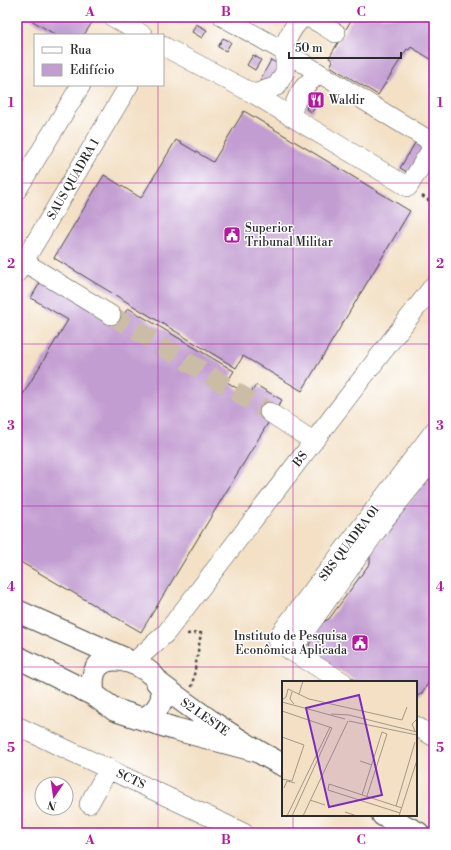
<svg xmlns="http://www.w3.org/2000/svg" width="451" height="850" viewBox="0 0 451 850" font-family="'Libre Bodoni',serif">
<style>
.building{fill:#c29dd1}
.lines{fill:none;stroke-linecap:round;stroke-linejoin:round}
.minor-tunnel{stroke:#cbbca6;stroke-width:19;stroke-dasharray:19 10;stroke-linecap:butt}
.minor-casing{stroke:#494642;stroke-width:20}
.major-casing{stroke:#494642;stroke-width:24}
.path{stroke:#494642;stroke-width:2.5;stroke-dasharray:3 3;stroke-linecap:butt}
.minor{stroke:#fff;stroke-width:19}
.major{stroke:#fff;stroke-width:22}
.grid{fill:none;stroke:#b5179e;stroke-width:1;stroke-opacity:0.55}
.labels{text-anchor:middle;stroke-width:3;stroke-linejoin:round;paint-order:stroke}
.poi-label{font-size:12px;fill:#2b2b2b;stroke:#fff;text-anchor:start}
.street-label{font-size:12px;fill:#2b2b2b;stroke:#fff}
.inset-road{fill:none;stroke:#a39887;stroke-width:1}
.view{fill:#7b2cbf;fill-opacity:0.15;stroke:#7b2cbf;stroke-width:2}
.inset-edge{fill:none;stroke:#2b2b2b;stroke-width:2}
.neatline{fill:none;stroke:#b5179e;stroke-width:1.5}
.grid-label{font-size:13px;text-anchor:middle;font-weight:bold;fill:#b5179e}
</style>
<rect width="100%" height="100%" fill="#fff"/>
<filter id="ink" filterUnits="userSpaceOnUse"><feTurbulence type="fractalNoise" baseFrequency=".025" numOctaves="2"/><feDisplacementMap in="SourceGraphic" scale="8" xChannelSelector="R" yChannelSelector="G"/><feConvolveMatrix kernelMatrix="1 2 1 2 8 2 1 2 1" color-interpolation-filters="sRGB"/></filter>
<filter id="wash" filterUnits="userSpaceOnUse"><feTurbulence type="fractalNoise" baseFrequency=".012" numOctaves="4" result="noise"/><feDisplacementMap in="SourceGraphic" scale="16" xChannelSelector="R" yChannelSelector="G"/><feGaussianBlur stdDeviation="0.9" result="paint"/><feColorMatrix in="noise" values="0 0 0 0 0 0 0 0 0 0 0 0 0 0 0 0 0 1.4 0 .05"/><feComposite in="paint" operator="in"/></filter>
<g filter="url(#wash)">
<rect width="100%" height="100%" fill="#f3e0c5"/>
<g id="blocks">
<path class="building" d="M26,17H93L95,18L84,35H56Z
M353,17H434V61L411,47L409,50L407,49L378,95L330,66L333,61L329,58Z
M196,24L207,30L202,38L192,32Z
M223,38L231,42L226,51L218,47Z
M253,55L261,60L255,70L247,65Z
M271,60L281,66L272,87L260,80Z
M312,91L321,96L312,112L306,109Z
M244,111L410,211L302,391L243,356L236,368L54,258L104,175L141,198L176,140L213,162Z
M415,143L427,150L412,175L400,168Z
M45,274L121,319L128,308L234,371L227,382L249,396L256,385L282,400L141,632L17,560V404L68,320L31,298Z
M434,470V674L422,693L416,697V682H359L312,654L309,645L321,623L329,619L370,563V555Z"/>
</g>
</g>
<g filter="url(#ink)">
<use href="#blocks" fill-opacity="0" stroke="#494642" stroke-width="1"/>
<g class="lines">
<path class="minor-tunnel" d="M111,315L269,412"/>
<g class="minor-casing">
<path id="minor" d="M113,17L143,35
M163,46L254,94L408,187L431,150L430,144L427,139L285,52L223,17
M282,50C286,42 296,16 308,18C317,20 327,29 336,33
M254,94L277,86L285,72V52
M291,117C296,96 301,86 320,74
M17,190L81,85
M24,262L111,315
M17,273L129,85
M269,412L313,441
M291,651L385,519L434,458
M133,663L166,633L434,285
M343,682L291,651L276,639L434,431
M17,726L244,833
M416,726L434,737
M89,804L109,768"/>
</g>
<g class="major-casing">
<path id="major" d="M17,611L125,659
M17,657L94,695L115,710L175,729L254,750
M157,682C198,713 238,742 283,765
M94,695C78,619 210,683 143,719
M383,815L418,833"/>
</g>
<path class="path" d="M422,196L434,204
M187,634L201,633L192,687"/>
<use href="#minor" class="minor"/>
<use href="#major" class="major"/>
</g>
</g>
<path class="grid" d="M158,17V35M293,17V682M158,85V833M17,183H434M17,344H434M17,506H434M17,667H434M293,815V833"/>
<defs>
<g id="restaurant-square" transform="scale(0.9)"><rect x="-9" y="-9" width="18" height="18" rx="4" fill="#b5179e" stroke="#fff"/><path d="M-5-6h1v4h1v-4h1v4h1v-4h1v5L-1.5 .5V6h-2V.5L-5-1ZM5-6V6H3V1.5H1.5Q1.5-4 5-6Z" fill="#fff"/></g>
<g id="civic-square" transform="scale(0.9)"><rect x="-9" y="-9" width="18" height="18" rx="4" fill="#b5179e" stroke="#fff"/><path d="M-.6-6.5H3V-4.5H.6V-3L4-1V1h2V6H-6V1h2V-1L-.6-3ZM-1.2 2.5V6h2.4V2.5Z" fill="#fff"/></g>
</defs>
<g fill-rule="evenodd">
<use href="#restaurant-square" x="316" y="100"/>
<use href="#civic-square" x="232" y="235"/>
<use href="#civic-square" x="360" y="643"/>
</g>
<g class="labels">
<g class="poi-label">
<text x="329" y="104">Waldir</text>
<text x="245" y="232">Superior<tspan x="245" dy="14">Tribunal Militar</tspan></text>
<text x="347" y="640" text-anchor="end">Instituto de Pesquisa<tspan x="347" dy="14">Econômica Aplicada</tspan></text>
</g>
<g class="street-label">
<text transform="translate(73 179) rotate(-60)" y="4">SAUS QUADRA 1</text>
<text transform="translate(300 459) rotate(-52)" y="4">BS</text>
<text transform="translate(349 543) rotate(-53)" y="4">SBS QUADRA 01</text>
<text transform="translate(205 717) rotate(35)" y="4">S2 LESTE</text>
<text transform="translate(131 779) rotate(26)" y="4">SCTS</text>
</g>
</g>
<g transform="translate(282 681)">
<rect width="135" height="135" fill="#f3e0c5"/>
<path class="inset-road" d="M10,11L8,18L12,23M17,13L21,0M0,19L4,16L6,8L27,18L120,39L125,26M0,21L63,38M0,30L50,47L10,135M49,33L67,34L135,51M67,40L135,54M133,50L130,43L135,38M0,56L22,64L10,100L0,98M78,80L90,84M2,107L5,100L13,102M80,114L100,51M85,115L105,53L100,51M28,119L43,124M114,125L133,61M63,131L75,135M118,132L46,109L47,103L120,127M5,135L48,46M21,135L66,40M117,135L135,79"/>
<path class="view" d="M77,14L100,114L47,126L24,27Z"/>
<rect width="135" height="135" class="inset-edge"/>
</g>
<rect width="451" height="850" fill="none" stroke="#fff" stroke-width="44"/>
<rect x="34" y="34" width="130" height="52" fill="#ffffff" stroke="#aaaaaa"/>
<rect x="42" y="47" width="20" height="6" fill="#ffffff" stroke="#aaaaaa"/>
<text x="70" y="54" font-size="12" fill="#2b2b2b">Rua</text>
<rect x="42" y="64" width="20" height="12" fill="#c29dd1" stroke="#aaaaaa"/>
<text x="70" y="74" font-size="12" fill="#2b2b2b">Edifício</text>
<g transform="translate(54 796) rotate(193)"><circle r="19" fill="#ffffff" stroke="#aaaaaa"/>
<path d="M0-3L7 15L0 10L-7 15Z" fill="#b5179e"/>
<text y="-6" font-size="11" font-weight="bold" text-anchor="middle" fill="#2b2b2b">N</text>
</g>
<path d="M289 52v6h112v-6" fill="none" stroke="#2b2b2b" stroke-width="2"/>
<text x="295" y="52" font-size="12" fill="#2b2b2b" stroke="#ffffff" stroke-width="3" paint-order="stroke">50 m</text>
<rect x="22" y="22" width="407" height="806" class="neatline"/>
<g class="grid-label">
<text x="90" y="16">A</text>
<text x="226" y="16">B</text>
<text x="361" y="16">C</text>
<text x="11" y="107">1</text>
<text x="440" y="107">1</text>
<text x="11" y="268">2</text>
<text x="440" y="268">2</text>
<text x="11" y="430">3</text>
<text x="440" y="430">3</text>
<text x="11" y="591">4</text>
<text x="440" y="591">4</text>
<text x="11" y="752">5</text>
<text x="440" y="752">5</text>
<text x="90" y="844">A</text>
<text x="226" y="844">B</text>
<text x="361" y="844">C</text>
</g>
</svg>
